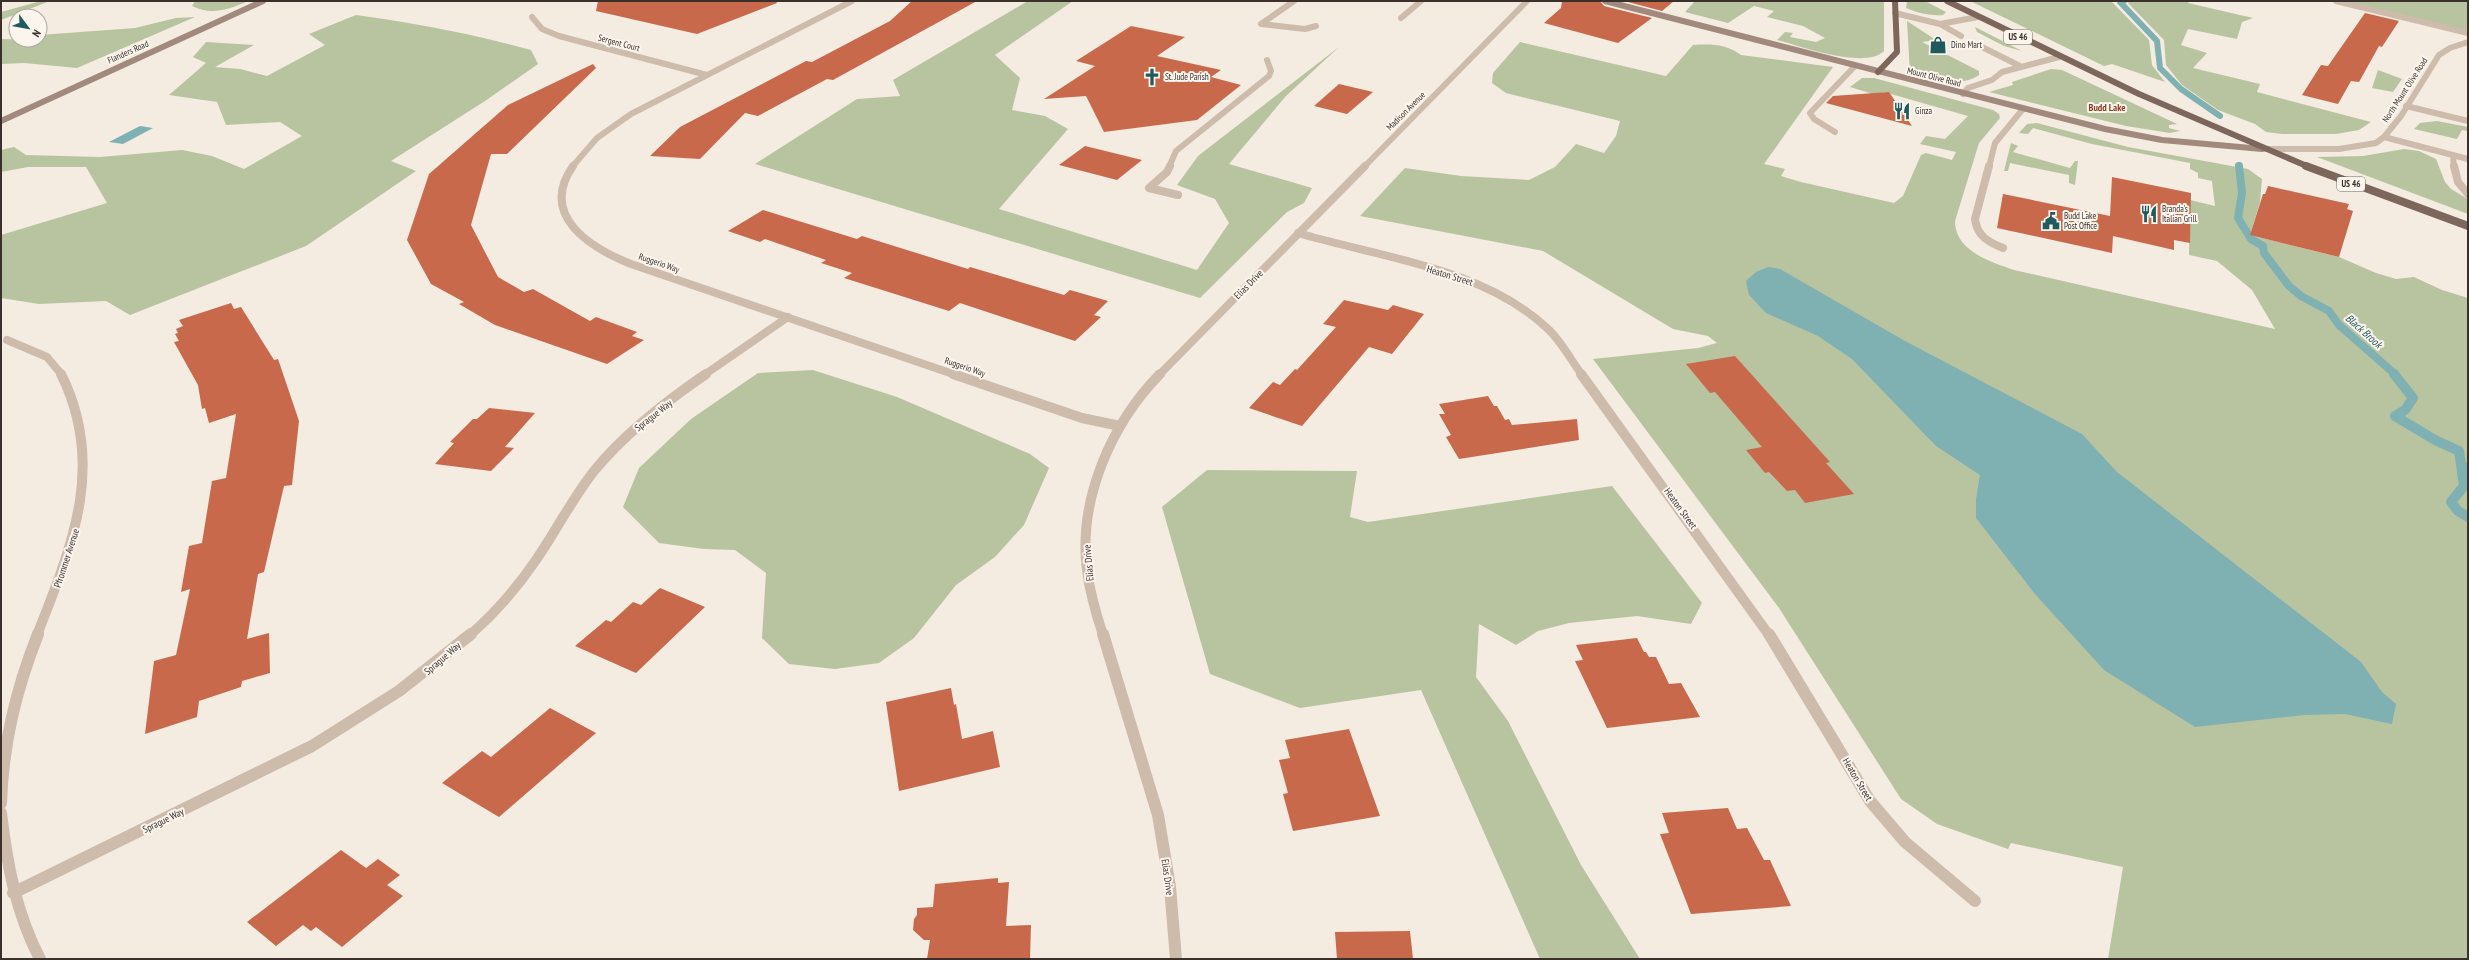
<svg xmlns="http://www.w3.org/2000/svg" width="2469" height="960" viewBox="0 0 2469 960" font-family="'PT Sans Narrow',sans-serif">
<style>
.green{fill:#b8c4a0}
.water{fill:#7fb0b2}
.lines{fill:none;stroke-linecap:round;stroke-linejoin:round}
.stream-far2{stroke:#7fb0b2;stroke-width:6}
.stream-far1{stroke:#7fb0b2;stroke-width:8}
.stream{stroke:#7fb0b2;stroke-width:10}
.building{fill:#c8694b}
.service-far1{stroke:#cdbbac;stroke-width:6}
.service{stroke:#cdbbac;stroke-width:8}
.minor-far3{stroke:#cdbbac;stroke-width:6}
.minor-far2{stroke:#cdbbac;stroke-width:8}
.minor-far1{stroke:#cdbbac;stroke-width:10}
.minor{stroke:#cdbbac;stroke-width:12}
.tertiary{stroke:#cdbbac;stroke-width:6}
.secondary{stroke:#a18a7d;stroke-width:6}
.primary-far1{stroke:#7d675c;stroke-width:6}
.primary{stroke:#7d675c;stroke-width:8}
.labels{text-anchor:middle;stroke-width:4;stroke-linejoin:round;paint-order:stroke}
.shield{fill:#fbf5ee;stroke:#756b66;stroke-width:1}
.shield-label{font-size:9px;font-weight:bold;fill:#3b302b}
.far-street-label{font-size:9px;fill:#3b302b;stroke:#fbf5ee}
.far-poi-label{font-size:9px;fill:#3b302b;stroke:#fbf5ee;text-anchor:start}
.far-quarter-label{font-size:10px;font-weight:bold;fill:#8c3b22;stroke:#fbf5ee}
.street-label{font-size:10px;fill:#3b302b;stroke:#fbf5ee}
.water-label{font-size:11px;font-style:italic;fill:#1f5a5e;stroke:#fbf5ee}
</style>
<rect width="100%" height="100%" fill="#f4ebe1"/>
<path class="green" d="M41,1H50L1,20V12Z
M195,1H248C230,9 212,16 192,6Z
M1028,1H1073L995,55L1020,78L1012,110L1045,116L1068,129L999,209L1197,270L1229,223L1215,199L1177,185L1198,156L1339,47L1286,96L1229,164L1312,188L1304,203L1287,212L1200,298L755,164L857,99L900,96L893,80Z
M1695,1H1884V51C1866,70 1800,46 1777,40L1785,32L1793,33L1790,37L1816,42L1825,38L1803,26L1767,17L1774,11L1754,6L1728,23L1685,12Z
M1907,1H1925L1946,12L1943,15C1930,16 1918,13 1906,8Z
M1970,1H2111L2149,40L2152,65L2165,82L2112,64L2104,66Z
M2130,1H2189L2188,3L2253,18L2242,22L2237,39L2188,29L2181,45L2207,53L2193,68L2260,84L2257,92L2371,122L2359,130L2336,134H2282L2266,132L2255,124L2218,110L2182,85L2166,65L2164,40L2128,3Z
M2342,1H2468V31Z
M356,15C415,23 473,34 531,50L538,64L485,101L391,161L416,171L306,246L130,315L106,301L39,304L1,298V235L107,203L86,167H28L1,172V150L14,147L26,155L100,157L182,150L212,156L244,169L302,136L280,122L226,125L217,102L169,95L206,63L193,57L206,42L254,45L215,67L240,69L267,76L325,45L309,34Z
M195,17L77,68L24,63L1,64V39L40,40V35L135,28L176,18Z
M1907,21L1936,40L1922,42L1979,71V75C1964,87 1927,81 1910,73Z
M1975,27L2022,51L2004,46L1977,32Z
M1520,42L1666,76L1693,45C1712,44 1726,44 1741,55L1833,67L1764,164L1785,169L1781,176L1801,182L1894,203L1903,196L1921,155L1926,153L1952,160L1956,152L1920,144L1926,136L1945,139L1968,116L1884,92L1876,95L1850,87L1862,78H1874L1993,110L1999,114L2000,118L1979,143L1955,221C1955,251 1991,262 2014,270L2275,329L2252,290L2217,261L2189,255L2190,200L2215,206L2212,181L2198,178V173L2190,169V163L2092,144L2033,128L2028,134L2019,133L2027,124L2037,123L2128,147L2248,169L2262,179L2260,202L2250,235L2339,257L2376,273L2396,279L2414,277L2442,290L2468,298V959H2108L2123,867L2011,843L2008,849L1937,824L1901,799L1779,608L1593,359L1698,348L1717,343L1708,336L1673,329L1543,251L1360,216L1405,168L1461,176L1529,180L1555,167L1576,144L1604,153L1616,136L1620,121L1506,93L1492,83L1493,73Z
M2051,69L2062,70L2175,123L2177,124L2169,125V128L2180,131L2170,133L2126,126L1989,92L2013,85L2012,82Z
M2378,70L2402,79L2393,92L2372,88Z
M2437,121L2468,127V131L2462,130L2457,139L2414,129L2420,123Z
M2011,143L2018,146L2013,152L2070,168L2075,161H2078L2075,185L2069,183V175L2010,163L2008,171H2004Z
M2404,149L2419,151L2436,159L2445,182L2451,189L2468,199V214L2317,157L2363,156Z
M813,370L897,397L1030,454L1049,468L1024,525L995,557L956,585L914,638L879,663L835,669L789,664L762,638L766,573L735,550L704,549L659,543L623,507L639,468L691,419L758,373Z
M1207,470L1357,471L1350,517L1368,522L1612,486L1702,603L1691,624L1637,616L1569,623L1538,631L1516,645L1479,624L1476,677L1508,721L1581,865L1640,959H1540L1421,690L1300,708L1210,674L1162,507Z"/>
<path class="water" d="M140,126L153,128L123,144L109,142Z
M1768,267L1780,269L1905,341L2082,434L2117,472L2361,662L2382,692L2396,704L2392,724L2345,714L2304,715L2195,727L2104,670L2035,594L1976,518V499L1980,475L1936,446L1852,359L1818,336L1766,313L1749,295L1746,281L1756,272Z"/>
<g class="lines">
<path class="stream-far2" d="M2124,1L2120,2L2157,41L2160,68L2181,89L2220,116
M2239,165V167"/>
<path class="stream-far1" d="M2239,166L2242,193L2238,218L2251,239L2263,246L2264,253L2289,286L2301,296L2329,311L2339,325L2396,375"/>
<path class="stream" d="M2394,374L2413,398L2405,410L2395,416L2435,440L2459,451L2461,464L2468,472
M2461,464L2464,486L2451,502L2458,511L2468,517"/>
</g>
<path class="building" d="M598,1H776L777,3L697,34L596,11Z
M912,1H977L833,80L827,79L758,116L745,113L700,159L650,156L680,127L806,61L812,62L890,21Z
M1562,1H1600L1604,6L1652,18L1618,43L1544,23L1561,8Z
M1624,1H1674L1662,11Z
M2365,13L2399,21L2382,47L2379,46L2359,82L2351,81L2338,104L2302,95L2321,65L2328,66Z
M1131,26L1185,37L1157,56L1221,70L1211,77L1241,85L1197,120L1104,132L1086,96L1044,99L1095,66L1076,61Z
M593,64L596,68L507,154H491L471,225L498,277L524,292L533,289L590,321L596,317L637,332L632,336L644,340L607,364L495,325L459,304L464,302L431,284L407,240L429,174L508,105Z
M1339,84L1373,92L1347,114L1314,106Z
M1889,92L1912,126L1826,103L1833,96Z
M1085,146L1142,160L1117,180L1059,165Z
M2112,177L2191,193L2190,243L2174,240V250L2113,236L2112,253L1997,228L2003,194L2110,216Z
M2268,186L2349,204L2347,209L2353,211L2339,257L2250,235L2263,194H2265Z
M763,210L857,239L862,236L968,269L970,267L1064,295L1070,290L1108,301L1094,315L1101,317L1075,341L960,303L949,311L844,278L852,273L821,263L826,260L765,239L760,242L728,231Z
M1344,300L1388,310L1393,305L1424,314L1392,354L1369,347L1302,426L1249,408L1273,382L1280,385L1295,369L1297,370L1336,327L1323,324Z
M231,303L234,309L241,307L274,360L278,359L299,421L292,485L284,486L264,572L258,574L247,639L269,633L270,673L242,681L241,687L199,701L197,717L145,734L154,661L176,655L190,589L181,592L189,546L202,543L212,481L226,478L236,414L209,423L205,408L202,409L198,385L174,342L179,341L175,334L178,333L176,329L183,326L179,320Z
M1735,356L1830,462L1826,463L1854,494L1805,503L1795,490L1787,491L1769,472L1765,473L1746,450L1762,447L1715,392L1710,393L1686,364Z
M1488,396L1494,406H1497L1505,420L1509,419L1512,425L1577,419L1579,440L1459,459L1446,437L1451,435L1439,414H1445L1439,404Z
M489,408L535,413L505,447L514,448L491,471L435,464L454,443L450,442L473,419H477Z
M660,588L705,607L636,673L575,646L606,620L611,622L633,602L641,605Z
M1637,638L1644,652H1646L1649,657H1656L1669,684L1681,683L1700,717L1607,728L1575,661L1583,660L1576,645Z
M951,688L954,705L956,704L962,739L993,731L1000,767L899,791L886,702Z
M550,708L596,733L499,817L442,783L482,751L491,757Z
M1349,729L1380,816L1293,831L1283,794L1288,793L1279,760L1290,758L1285,740Z
M1728,808L1737,829L1747,828L1764,860H1770L1791,906L1691,914L1660,834L1669,833L1662,813Z
M341,850L366,868L378,859L400,875L387,885L403,896L342,947L316,927L311,931L303,925L276,946L247,922Z
M998,878V883L1009,882L1006,926L1031,925L1030,959H927L930,940H924L913,930L914,919L917,915V908L933,907L935,884Z
M1410,931L1413,959H1337L1335,932Z"/>
<g class="lines">
<path class="service-far1" d="M1294,1L1261,24L1305,29L1316,26
M1895,13L1940,24
M1401,18L1421,1
M1961,36L1940,24L1978,17
M1980,46L2020,66
M1963,94L1968,88L1992,80L2002,72L2059,57
M1835,132L1814,119L1810,113L1855,66
M2384,137L2468,159
M2453,156L2454,167
M1169,167L1176,151L1269,76L1271,71L1267,60
M1989,167L1995,143L2023,109"/>
<path class="service" d="M1170,166L1167,172L1149,188L1178,195
M1989,166L1975,219C1977,236 1988,242 2003,248
M2454,166L2458,182L2468,194"/>
<path class="minor-far3" d="M2336,1L2468,33
M532,17L542,29L559,36L707,75
M2406,106L2468,121
M572,167L597,138L631,114L852,1
M1364,167L1527,1"/>
<path class="minor-far2" d="M573,166C538,216 591,248 631,264L956,375
M1298,233C1379,257 1484,268 1548,329C1561,341 1571,360 1582,375
M7,340L47,357L62,375
M704,375L788,317
M1159,375L1365,166"/>
<path class="minor-far1" d="M953,374L1082,418L1120,426
M1581,374L1769,635
M37,635C71,548 107,466 61,374
M470,635C495,613 517,588 536,560C556,531 572,499 594,471C625,433 665,402 706,374
M1103,635C1096,614 1090,593 1087,570C1078,500 1111,424 1160,374"/>
<path class="minor" d="M1103,634L1158,815L1170,887L1176,959
M1769,634L1870,801L1905,842L1975,901
M1,803C3,743 16,690 38,634
M1,813C7,864 16,913 40,959
M13,893L312,746L399,691L471,634"/>
<path class="tertiary" d="M2264,149H2339L2376,143L2384,137L2401,116L2439,55L2450,48L2468,42"/>
<path class="secondary" d="M1605,1L2105,129L2162,140L2262,149
M1,121L263,1"/>
<path class="primary-far1" d="M1947,1L2139,94L2309,167
M1878,72L1897,52L1895,1"/>
<path class="primary" d="M2306,166L2468,226"/>
</g>
<defs>
<g id="shop-bare" transform="scale(1.38)"><path d="M-5-2.5h2.3a2.7 3.5 0 0 1 5.4 0H5L5.5 6h-11ZM-1.5-2.5h3a1.5 2.3 0 0 0-3 0Z" fill="#1f5a5e" stroke="#fbf5ee" stroke-width="2.5" paint-order="stroke"/></g>
<g id="church-bare" transform="scale(1.38)"><path d="M-1.2-6h2.4v3.5h3.3v2.4h-3.3V6h-2.4V-.1h-3.3v-2.4h3.3Z" fill="#1f5a5e" stroke="#fbf5ee" stroke-width="2.5" paint-order="stroke"/></g>
<g id="restaurant-bare" transform="scale(1.38)"><path d="M-5-6h1v4h1v-4h1v4h1v-4h1v5L-1.5 .5V6h-2V.5L-5-1ZM5-6V6H3V1.5H1.5Q1.5-4 5-6Z" fill="#1f5a5e" stroke="#fbf5ee" stroke-width="2.5" paint-order="stroke"/></g>
<g id="civic-bare" transform="scale(1.38)"><path d="M-.6-6.5H3V-4.5H.6V-3L4-1V1h2V6H-6V1h2V-1L-.6-3ZM-1.2 2.5V6h2.4V2.5Z" fill="#1f5a5e" stroke="#fbf5ee" stroke-width="2.5" paint-order="stroke"/></g>
</defs>
<g fill-rule="evenodd">
<use href="#shop-bare" x="1938" y="45"/>
<use href="#church-bare" x="1152" y="77"/>
<use href="#restaurant-bare" x="1902" y="111"/>
<use href="#restaurant-bare" x="2149" y="214"/>
<use href="#civic-bare" x="2051" y="221"/>
</g>
<g class="labels">
<g class="shield">
<rect x="2004" y="30" width="28" height="14" rx="3"/>
<rect x="2337" y="177" width="28" height="14" rx="3"/>
</g>
<g class="shield-label">
<text x="2018" y="40">US 46</text>
<text x="2351" y="187">US 46</text>
</g>
<g class="far-street-label">
<text transform="translate(619 43) rotate(15)" y="3">Sergent Court</text>
<text transform="translate(128 52) rotate(-24)" y="3">Flanders Road</text>
<text transform="translate(1934 77) rotate(14)" y="3">Mount Olive Road</text>
<text transform="translate(2405 90) rotate(-57)" y="3">North Mount Olive Road</text>
<text transform="translate(1406 111) rotate(-45)" y="3">Madison Avenue</text>
<text transform="translate(659 263) rotate(19)" y="3">Ruggerio Way</text>
<text transform="translate(965 367) rotate(19)" y="3">Ruggerio Way</text>
</g>
<g class="far-poi-label">
<text x="1951" y="48">Dino Mart</text>
<text x="1165" y="80">St. Jude Parish</text>
<text x="1915" y="114">Ginza</text>
<text x="2162" y="212">Branda's<tspan x="2162" dy="10">Italian Grill</tspan></text>
<text x="2064" y="219">Budd Lake<tspan x="2064" dy="10">Post Office</tspan></text>
</g>
<g class="far-quarter-label">
<text x="2107" y="111">Budd Lake</text>
</g>
<g class="street-label">
<text transform="translate(1450 275) rotate(17)" y="4">Heaton Street</text>
<text transform="translate(1248 284) rotate(-45)" y="4">Elias Drive</text>
<text transform="translate(653 415) rotate(-38)" y="4">Sprague Way</text>
<text transform="translate(1681 508) rotate(54)" y="4">Heaton Street</text>
<text transform="translate(66 558) rotate(-72)" y="4">Pfrommer Avenue</text>
<text transform="translate(1088 563) rotate(-95)" y="4">Elias Drive</text>
<text transform="translate(442 658) rotate(-41)" y="4">Sprague Way</text>
<text transform="translate(1858 779) rotate(59)" y="4">Heaton Street</text>
<text transform="translate(163 820) rotate(-26)" y="4">Sprague Way</text>
<text transform="translate(1168 877) rotate(82)" y="4">Elias Drive</text>
</g>
<g class="water-label">
<text transform="translate(2364 331) rotate(42)" y="4">Black Brook</text>
</g>
</g>
<rect width="2469" height="960" fill="none" stroke="#3b302b" stroke-width="4"/>
<g transform="translate(28 28) rotate(122)"><circle r="19" fill="#fbf5ee" stroke="#aea6a0"/>
<path d="M0-3L7 15L0 10L-7 15Z" fill="#1f5a5e"/>
<text y="-6" font-size="11" font-weight="bold" text-anchor="middle" fill="#3b302b">N</text>
</g>
</svg>
